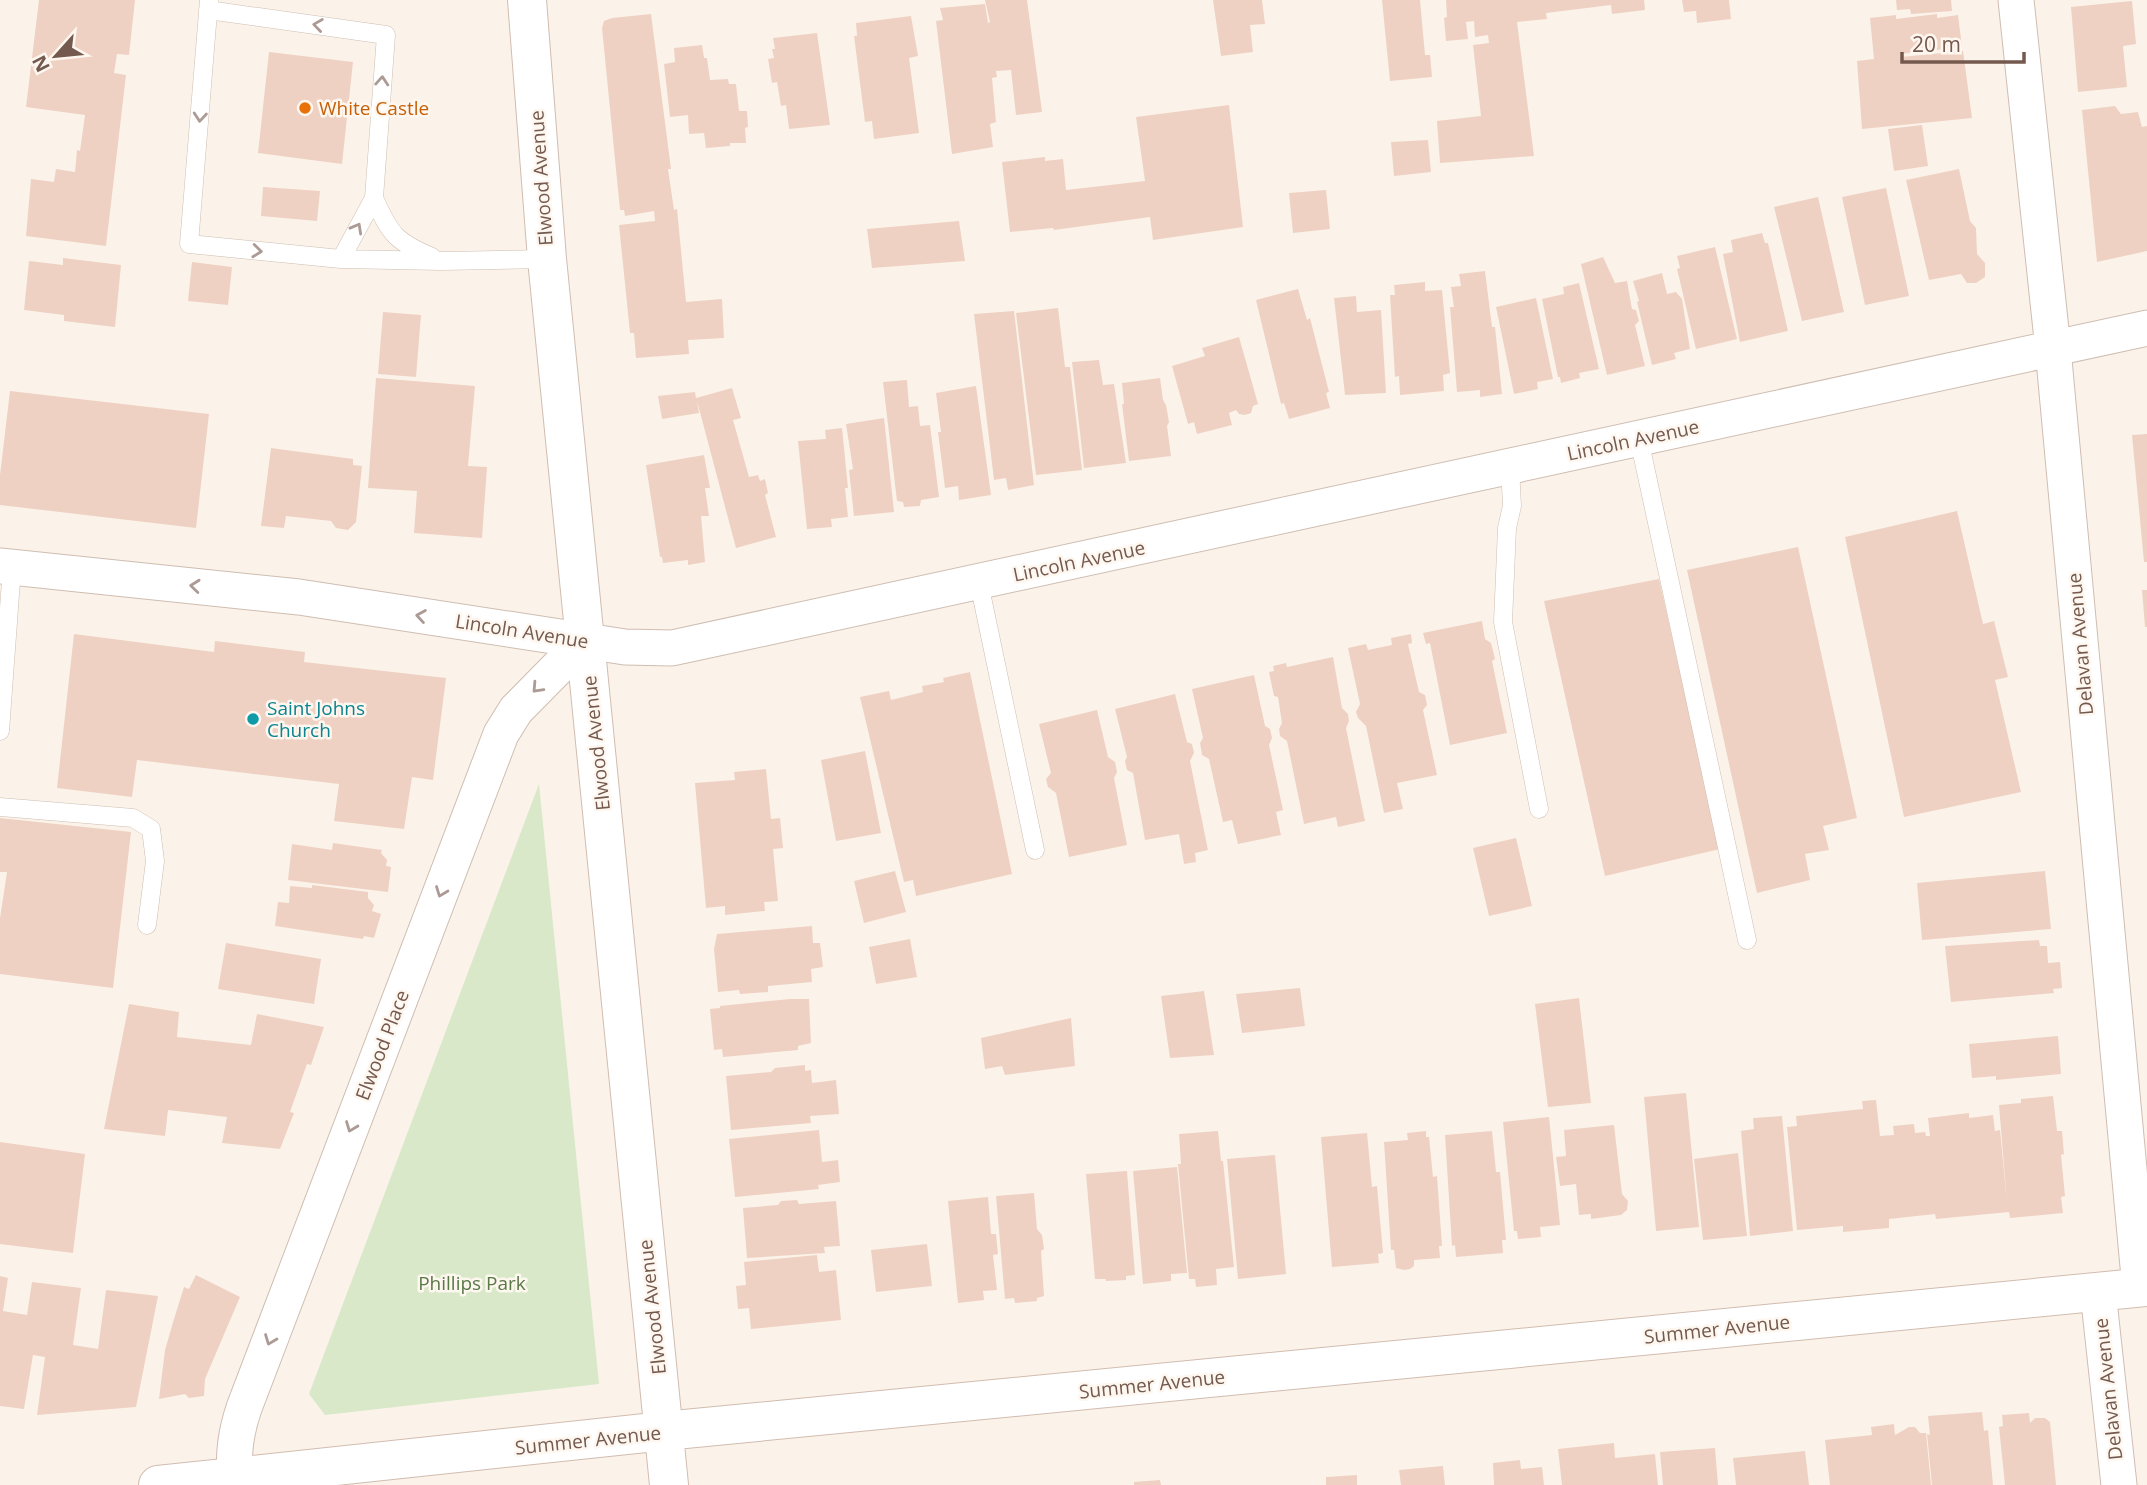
<svg xmlns="http://www.w3.org/2000/svg" width="2147" height="1485" viewBox="0 0 2147 1485" font-family="'Open Sans',sans-serif">
<style>
.green{fill:#d8e8c8}
.building{fill:#efd1c3}
.lines{fill:none;stroke-linecap:round;stroke-linejoin:round}
.lane-casing{stroke:#cfbdb2;stroke-width:19}
.street-casing{stroke:#cfbdb2;stroke-width:37}
.secondary-casing{stroke:#d1bcb0;stroke-width:40}
.lane{stroke:#fff;stroke-width:18}
.street{stroke:#fff;stroke-width:35}
.secondary{stroke:#fff;stroke-width:38}
.oneway{stroke:#ac9b95}
.food-dot{fill:#e8710a;stroke:#fef7f0;stroke-width:2.5}
.culture-dot{fill:#0f9aa8;stroke:#fef7f0;stroke-width:2.5}
.labels{text-anchor:middle;stroke-width:5;stroke-linejoin:round;paint-order:stroke}
.food-label{font-size:19px;fill:#c56008;stroke:#fef7f0;text-anchor:start}
.street-label{font-size:19px;fill:#74594e;stroke:#fef7f0}
.culture-label{font-size:19px;fill:#0d838f;stroke:#fef7f0;text-anchor:start}
.park-label{font-size:19px;fill:#597947;stroke:#fef7f0}
</style>
<rect width="100%" height="100%" fill="#fbf3e9"/>
<path class="green" d="M539,784L599,1384L325,1415L309,1394Z"/>
<path class="building" d="M39,0H135L129,55L117,54L114,73L126,75L106,246L26,236L31,179L54,182L56,169L75,172L77,150L80,151L85,115L26,107Z
M985,0H1027L1042,112L1016,115L1011,70L996,71L997,77L992,78L996,122L990,124L993,147L952,154L936,21L943,20L940,8L985,4L988,23L990,22Z
M1213,0H1262L1265,24L1250,25L1253,52L1221,56Z
M1382,0H1420L1425,55H1430L1432,77L1390,81Z
M1446,0H1644L1645,10L1612,14L1611,5L1546,13L1547,19L1517,22L1534,156L1440,163L1437,121L1481,116L1473,45L1489,43L1488,35L1475,37L1474,21L1466,22L1468,39L1446,41L1444,18L1447,17Z
M1682,0H1729L1731,19L1697,23L1696,11L1684,12Z
M1896,0H1951L1952,11L1911,14L1910,9L1897,10Z
M2132,1L2136,44L2123,46L2127,87L2078,92L2071,7Z
M651,14L671,169H668L674,210L677,209L686,302L722,299L724,338L688,340L689,354L636,358L634,333H630L619,225L655,221L654,211L625,216L624,210H620L602,28L604,21L612,18Z
M1937,14V18L1958,15L1962,47L1900,54L1901,57L1963,51L1972,118L1862,129L1857,61L1874,59L1870,18L1896,15V19Z
M911,16L918,56L909,58L919,133L874,139L872,121L865,122L854,36H857L856,23Z
M817,33L830,125L789,129L786,105L781,106L777,82L772,83L768,59L774,58L772,49H775L773,38Z
M702,45L704,58H707L710,80L728,79L729,84H736L739,111H747L748,127L745,128L746,143H730V146L706,148L704,133L689,134L688,115L670,117L664,64L675,62L674,48Z
M269,52L353,62L342,164L258,153Z
M1229,105L1243,227L1153,240L1150,217L1054,230L1053,228L1010,232L1002,162L1045,157V161L1063,159L1066,190L1145,181L1136,117Z
M2115,106L2121,114L2138,112L2142,127L2147,126V251L2097,262L2082,110Z
M1922,125L1928,166L1894,171L1888,129Z
M1428,140L1431,172L1394,176L1391,142Z
M1959,169L1970,221L1976,228L1977,254L1985,263V277L1976,283H1967L1961,274L1929,280L1906,180Z
M263,187L320,191L317,221L261,216Z
M1886,188L1909,296L1865,305L1842,197Z
M1326,190L1330,229L1293,233L1289,193Z
M1818,197L1844,312L1802,321L1774,207Z
M959,221L965,261L872,268L867,229Z
M1762,233L1765,243H1768L1788,331L1740,342L1723,254L1733,252L1731,240Z
M1715,247L1737,339L1696,349L1677,269L1680,268L1677,256Z
M1603,257L1615,283L1627,281L1632,309L1636,310L1639,321L1635,325L1645,366L1607,375L1581,264Z
M63,258L121,265L115,327L64,321V315L24,310L29,261L63,265Z
M192,262L232,267L228,305L188,301Z
M1485,271L1492,327H1495L1502,394L1480,397V390L1457,392L1450,307H1454L1451,287L1461,286L1459,274Z
M1662,273L1667,294L1676,292L1682,299L1690,349L1674,353L1676,359L1652,365L1637,302L1639,301L1633,281Z
M1425,282V291L1442,290L1450,373L1443,375L1444,391L1400,395L1399,376L1395,377L1390,295H1395L1394,285Z
M1579,283L1599,369L1579,373L1580,378L1561,383L1560,377H1558L1542,299L1564,294L1563,287Z
M1298,289L1307,320L1310,318L1329,392L1326,393L1330,408L1289,419L1284,403L1281,404L1256,300Z
M1356,296L1357,312L1381,310L1386,393L1345,395L1334,298Z
M1536,298L1553,379L1537,382L1538,389L1514,394L1496,307Z
M1058,308L1065,367H1070L1082,470L1036,475L1016,313Z
M1014,311L1034,485L1008,490L1006,478L994,480L974,314Z
M383,312L421,315L416,377L378,374Z
M1239,337L1258,404L1253,406L1251,413L1245,415L1239,414L1236,410L1229,413L1232,425L1197,434L1194,422L1188,424L1172,366L1205,356L1202,348Z
M1099,360L1103,385L1114,384L1126,463L1084,468L1072,362Z
M376,378L475,386L468,466L487,467L482,538L414,533L417,491L368,488Z
M1160,378L1163,400L1166,405L1169,422L1167,426L1171,456L1129,461L1122,404H1124L1122,383Z
M907,380L909,407L918,406L920,426L930,425L939,497L921,500L920,506L904,507L903,502L897,501L883,382Z
M976,386L991,495L959,500L958,486L945,488L938,432H941L936,393Z
M732,388L741,418L733,420L749,477L758,475L760,481L765,479L768,493L765,495L776,537L736,548L697,401L699,413L662,419L658,396L695,392L696,398Z
M10,391L209,414L196,528L0,505V475Z
M884,418L894,512L854,516L849,470L853,469L846,424Z
M842,428L848,488H845L848,517L831,519L832,527L807,529L798,441L826,439L825,430Z
M2147,434V562H2144L2132,435Z
M271,448L353,459V465L362,466L356,522L348,530L336,528L331,521L286,516L284,528L261,526Z
M704,455L710,488H705L709,516H701L705,562L688,565V560L663,563L662,557H660L646,465Z
M1957,511L1983,624L1994,621L2008,677L1995,680L2021,792L1904,817L1845,537Z
M1798,547L1857,818L1823,826L1829,850L1805,854L1810,880L1757,893L1687,570Z
M1659,579L1720,849L1605,876L1544,601Z
M2142,590H2147V627H2145Z
M1482,621L1485,639L1491,643L1495,659L1492,661L1507,733L1450,745L1430,643L1426,644L1423,633Z
M74,634L214,652L215,641L305,652L304,662L446,678L433,780L412,777L404,829L334,821L339,784L137,760L132,797L57,788Z
M1411,634L1412,643L1408,644L1419,692L1425,695L1427,705L1423,710L1437,775L1397,783L1403,809L1384,813L1366,726L1358,718L1356,712L1360,704L1348,648L1366,644L1368,650L1392,645L1391,638Z
M1333,657L1342,708L1348,714L1349,721L1346,728L1365,821L1338,827L1336,817L1304,824L1287,741L1280,736L1279,729L1282,723L1278,697L1274,696L1269,672L1274,671L1273,666L1286,663L1287,667Z
M970,672L1012,874L916,896L913,880L904,882L860,697L889,691L891,700L923,692L922,686L944,682L943,678Z
M1254,675L1265,726L1270,729L1272,738L1269,745L1283,810L1276,812L1281,835L1238,844L1232,820L1223,822L1209,759L1202,755L1200,743L1203,738L1192,689Z
M1175,694L1187,742L1192,744L1194,753L1190,761L1208,850L1195,853L1196,862L1184,864L1179,834L1145,840L1133,773L1127,770L1125,761L1127,757L1115,709Z
M1097,710L1108,757L1115,762L1117,772L1114,778L1127,845L1069,857L1056,793L1048,787L1046,779L1051,773L1039,724Z
M865,751L881,833L836,841L821,760Z
M766,769L771,819L780,818L783,848L773,849L778,901L764,902L765,911L725,915V906L706,908L695,783L735,780L734,772Z
M0,818L131,832L113,988L0,974V918L7,872H0Z
M1516,838L1532,906L1489,916L1473,848Z
M333,843L382,850L381,853L387,860L386,866L391,867L388,892L288,880L292,844L332,850Z
M895,871L906,912L864,923L854,881Z
M2045,871L2051,929L1922,940L1917,883Z
M312,885L368,892V898L374,905L372,911L381,914L374,938L364,936L363,939L275,926L278,902L289,903L290,886L312,888Z
M812,926L813,943H820L823,967L811,969L812,982L768,986V992L740,994L739,990L718,992L714,949L717,934Z
M910,939L917,977L876,984L869,947Z
M2039,940L2040,946H2047L2048,963L2060,962L2062,988L2053,989L2054,993L1951,1002L1945,946Z
M226,943L321,959L314,1004L218,989Z
M1300,988L1305,1026L1242,1033L1236,994Z
M1204,991L1214,1055L1170,1058L1161,996Z
M1579,998L1591,1103L1548,1107L1535,1004Z
M790,999H809L811,1043L798,1046V1050L723,1057L722,1049L714,1050L710,1009L720,1008V1006Z
M129,1004L179,1012L177,1037L251,1045L257,1014L324,1027L311,1065L307,1064L290,1112L294,1113L280,1149L222,1143L227,1117L168,1110L165,1136L104,1129Z
M1071,1018L1075,1066L1005,1075L1002,1066L985,1069L981,1038Z
M2058,1036L2061,1074L1996,1080V1076L1972,1078L1969,1044Z
M805,1065V1071L811,1070L812,1083L836,1080L839,1114L810,1116L811,1123L731,1130L726,1076L771,1072L775,1068Z
M1686,1093L1699,1227L1656,1231L1644,1097Z
M2053,1096L2057,1131H2062L2064,1154L2061,1155L2065,1196L2061,1197L2063,1213L2010,1218L2009,1212L1936,1219L1935,1214L1889,1219V1228L1843,1232V1226L1797,1230L1787,1127L1797,1126L1796,1116L1863,1109L1862,1101L1876,1100L1880,1136L1894,1135L1893,1126L1914,1124L1915,1133L1925,1132L1926,1136H1930L1928,1118L1969,1113V1118L1993,1115L1995,1131L2000,1130L2007,1203L1999,1105L2021,1103V1099Z
M1782,1116L1793,1231L1750,1236L1741,1131L1754,1129L1753,1118Z
M1549,1117L1560,1225L1540,1227L1541,1237L1518,1239L1517,1231H1514L1503,1122Z
M1614,1125L1622,1194L1628,1201L1627,1210L1621,1215L1591,1219V1214L1579,1215L1576,1184L1560,1186L1556,1157L1566,1156L1564,1130Z
M819,1130L822,1162L838,1160L840,1182L818,1185L819,1189L735,1197L729,1139Z
M1218,1131L1221,1161H1223L1234,1267L1216,1269L1217,1285L1196,1287L1195,1279H1189L1178,1164H1181L1179,1134Z
M1426,1131V1137H1429L1433,1177L1437,1176L1442,1246H1439L1440,1258L1414,1260V1266L1410,1269L1404,1270L1396,1268L1394,1250H1391L1384,1142L1408,1140L1407,1133Z
M1492,1131L1496,1172H1500L1506,1240H1502L1503,1253L1456,1257L1455,1245L1452,1246L1445,1135Z
M1367,1133L1372,1187L1377,1186L1383,1253L1378,1254L1379,1263L1332,1267L1321,1137Z
M0,1142L85,1154L73,1253L0,1244Z
M1738,1153L1747,1236L1703,1240L1694,1159Z
M1275,1155L1286,1274L1238,1279L1227,1159Z
M1177,1167L1187,1273L1171,1274V1281L1143,1284L1133,1171Z
M1127,1171L1135,1275L1126,1276V1280L1106,1281V1279H1095L1086,1174Z
M1034,1193L1037,1229L1042,1235L1044,1249L1041,1251L1044,1296L1037,1298V1301L1015,1303L1014,1298L1005,1299L996,1196Z
M988,1197L991,1234H996L998,1254L993,1255L997,1290L983,1291L984,1300L958,1303L948,1201Z
M797,1200L799,1204L836,1201L840,1246L824,1247L825,1253L747,1258L743,1208L778,1205L781,1201Z
M927,1244L932,1286L876,1292L871,1250Z
M817,1255L819,1272L836,1270L841,1320L751,1329L749,1308L738,1309L736,1286L746,1285L744,1262Z
M196,1275L240,1297L205,1379L204,1396L189,1398L185,1394L159,1399L165,1350L174,1319L184,1287L189,1289Z
M0,1276L8,1278L3,1311L27,1315L32,1282L81,1288L73,1345L98,1349L106,1290L158,1296L136,1407L37,1415L45,1357L33,1355L24,1409L0,1406Z
M1982,1412L1984,1431L1988,1430L1993,1485H1932L1927,1434L1930,1435L1928,1416Z
M2029,1413L2030,1423L2035,1418H2045L2050,1422L2056,1485H2005L1999,1427L2003,1426L2002,1415Z
M1894,1424L1895,1435L1909,1427H1915L1920,1433H1926L1931,1485H1830L1825,1440L1872,1435L1871,1427Z
M1614,1443L1615,1458L1655,1454L1658,1485H1562L1558,1449Z
M1715,1448L1718,1485H1663L1660,1452Z
M1805,1451L1809,1485H1736L1733,1458Z
M1520,1460L1521,1469L1542,1467L1544,1485H1494L1493,1463Z
M1443,1466L1445,1485H1401L1399,1470Z
M1357,1475V1485H1326V1477Z
M1160,1480L1161,1485H1134V1482Z"/>
<g class="lines">
<g class="lane-casing">
<path id="lane" d="M209,0L189,244L341,259L442,261L547,259
M208,10L386,35L374,198L341,259
M374,198C390,234 396,242 432,257
M1639,439L1747,940
M1510,467L1512,506L1507,528L1503,622L1539,809
M979,583L1035,850
M0,731L12,567
M0,807L133,818L151,829L155,861L147,925"/>
</g>
<g class="street-casing">
<path id="street" d="M2016,0L2053,349L2140,1288
M0,566L299,597L625,647L672,648L2147,328
M2098,1292L2119,1485
M235,1478C233,1452 236,1432 244,1408L501,734L516,710L585,640"/>
</g>
<g class="secondary-casing">
<path id="secondary" d="M527,0L547,259L669,1485
M158,1485L664,1431L2147,1287"/>
</g>
<use href="#lane" class="lane"/>
<use href="#street" class="street"/>
<use href="#secondary" class="secondary"/>
</g>
<defs><path id="oneway-chevron" d="M-2-3.5L2.5 0L-2 3.5" fill="none" stroke-width="1.6" stroke-linecap="round" stroke-linejoin="round" transform="scale(1.75)"/></defs>
<g class="oneway">
<use href="#oneway-chevron" transform="translate(318 25) rotate(-172)"/>
<use href="#oneway-chevron" transform="translate(382 81) rotate(-86)"/>
<use href="#oneway-chevron" transform="translate(200 117) rotate(95)"/>
<use href="#oneway-chevron" transform="translate(357 228) rotate(-61)"/>
<use href="#oneway-chevron" transform="translate(257 251) rotate(6)"/>
<use href="#oneway-chevron" transform="translate(195 586) rotate(-174)"/>
<use href="#oneway-chevron" transform="translate(421 616) rotate(-171)"/>
<use href="#oneway-chevron" transform="translate(537 688) rotate(133)"/>
<use href="#oneway-chevron" transform="translate(441 892) rotate(111)"/>
<use href="#oneway-chevron" transform="translate(351 1127) rotate(111)"/>
<use href="#oneway-chevron" transform="translate(270 1340) rotate(111)"/>
</g>
<circle class="food-dot" cx="305" cy="108" r="7"/>
<circle class="culture-dot" cx="253" cy="719" r="7"/>
<g class="labels">
<g class="food-label">
<text x="319" y="115">White Castle</text>
</g>
<g class="street-label">
<text transform="translate(541 178) rotate(-94)" y="7">Elwood Avenue</text>
<text transform="translate(1633 440) rotate(-12)" y="7">Lincoln Avenue</text>
<text transform="translate(1079 561) rotate(-12)" y="7">Lincoln Avenue</text>
<text transform="translate(522 631) rotate(9)" y="7">Lincoln Avenue</text>
<text transform="translate(2080 644) rotate(-95)" y="7">Delavan Avenue</text>
<text transform="translate(596 743) rotate(-96)" y="7">Elwood Avenue</text>
<text transform="translate(382 1045) rotate(-69)" y="7">Elwood Place</text>
<text transform="translate(652 1307) rotate(-96)" y="7">Elwood Avenue</text>
<text transform="translate(1717 1329) rotate(-6)" y="7">Summer Avenue</text>
<text transform="translate(1152 1384) rotate(-6)" y="7">Summer Avenue</text>
<text transform="translate(2108 1389) rotate(-96)" y="7">Delavan Avenue</text>
<text transform="translate(588 1440) rotate(-6)" y="7">Summer Avenue</text>
</g>
<g class="culture-label">
<text x="267" y="715">Saint Johns<tspan x="267" dy="22">Church</tspan></text>
</g>
<g class="park-label">
<text x="472" y="1290">Phillips Park</text>
</g>
</g>
<g transform="translate(56 56) rotate(243)" stroke="#fef7f0" stroke-width="5" paint-order="stroke">
<path d="M0-5L12 26L0 18L-12 26Z" fill="#74594e"/>
<text y="-10" font-size="19" font-weight="bold" text-anchor="middle" fill="#74594e">N</text>
</g>
<path d="M1902 52v10h122v-10" fill="none" stroke="#74594e" stroke-width="3.5"/>
<text x="1912" y="52" font-size="21" fill="#74594e" stroke="#fef7f0" stroke-width="5" paint-order="stroke">20 m</text>
</svg>
